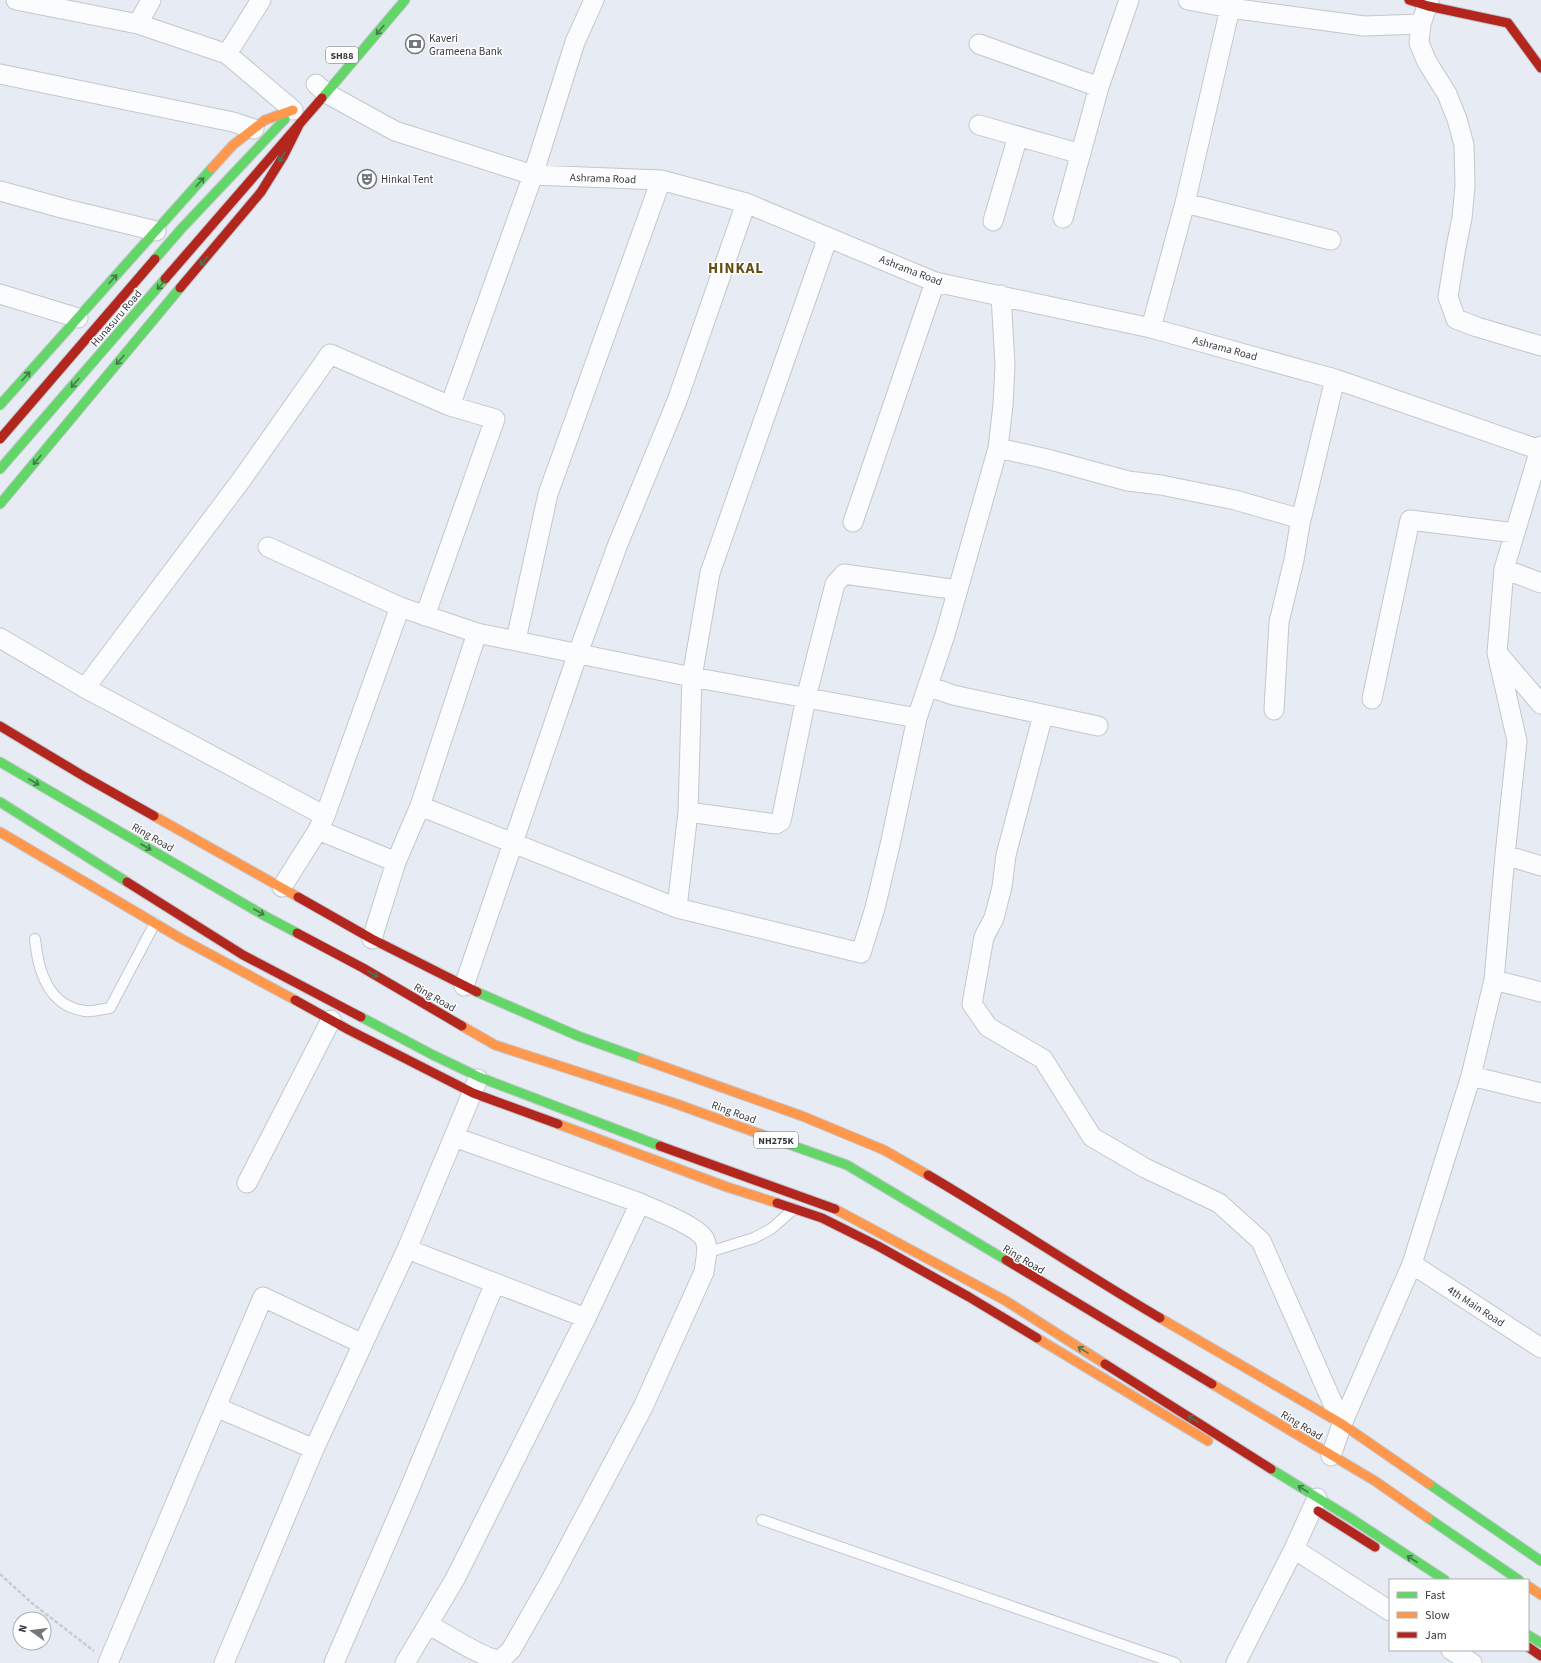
<svg xmlns="http://www.w3.org/2000/svg" width="1541" height="1663" viewBox="0 0 1541 1663" font-family="'Source Sans 3',sans-serif">
<style>
.lines{fill:none;stroke-linecap:round;stroke-linejoin:round}
.lane-casing{stroke:#c3c7ce;stroke-width:12}
.street-casing{stroke:#c3c7ce;stroke-width:21}
.fast-casing{stroke:#c3c7ce;stroke-width:11}
.slow-casing{stroke:#c3c7ce;stroke-width:11}
.jam-casing{stroke:#c3c7ce;stroke-width:11}
.path{stroke:#cacbce;stroke-width:2.5;stroke-dasharray:4 2;stroke-linecap:butt}
.lane{stroke:#fbfcfd;stroke-width:10}
.street{stroke:#fbfcfd;stroke-width:19}
.fast{stroke:#63d668;stroke-width:9}
.slow{stroke:#ff974d;stroke-width:9}
.jam{stroke:#b3261e;stroke-width:9}
.oneway{stroke:#47774f}
.labels{text-anchor:middle;stroke-width:3;stroke-linejoin:round;paint-order:stroke}
.shield{fill:#fff;stroke:#727478;stroke-width:1}
.shield-label{font-size:10px;font-weight:bold;fill:#35383e}
.poi-label{font-size:11px;fill:#35383e;stroke:#fff;text-anchor:start}
.street-label{font-size:11px;fill:#35383e;stroke:#fff}
.district-label{font-size:15px;font-weight:bold;letter-spacing:1px;fill:#634b10;stroke:#fff}
</style>
<rect width="100%" height="100%" fill="#e6ebf4"/>
<g class="lines">
<g class="lane-casing">
<path id="lane" d="M35,939C38,971 48,1006 85,1011C93,1012 102,1009 110,1008L155,923
M706,1253L754,1238L771,1229L794,1209
M762,1520L1175,1663"/>
</g>
<g class="street-casing">
<path id="street" d="M16,0L138,24L227,54L293,110
M1188,0L1230,8L1364,26L1421,24
M1429,0L1421,24L1419,43L1427,62L1447,94L1457,119L1464,145L1465,186L1462,218L1456,247L1448,297L1456,319L1477,327L1541,346
M138,24L151,0
M979,44L1099,87
M227,54L261,0
M0,74L233,122L254,129
M316,84L326,93L395,131L533,175L661,180L746,203L935,282L1151,328L1335,379L1540,450
M979,125L1081,154
M0,191L62,208L156,231
M1185,203L1331,240
M1063,218L1099,87L1129,0
M993,221L1018,136
M0,294L78,318
M1151,328L1185,203L1230,8
M450,406L533,175L575,42L594,0
M998,448L1047,459L1128,481L1161,485L1235,500L1301,519
M853,522L935,282
M268,547L400,607L477,633L692,677L917,718
M1504,569L1541,583
M0,638L85,688L325,816
M516,640L548,494L661,180
M1499,655L1541,704
M928,686L953,695L1098,726
M85,688L242,479L330,354L450,406L495,419L425,616
M1372,699L1410,520L1515,533
M1274,710L1279,622L1294,560L1300,524L1335,379
M1043,715L1006,855L1002,887L994,918L984,937L972,1004L988,1027L1043,1059L1092,1137L1145,1168L1219,1203L1261,1241L1342,1424
M420,806L677,908L861,953L875,908L890,845L917,718L945,635L998,448L1003,405L1005,365L1001,295
M688,812L776,824L781,821L806,698L835,584L844,574L958,590
M318,830L396,862
M1505,855L1541,866
M282,887L318,830L325,816L400,607
M677,908L688,812L692,677L710,573L828,237
M372,939L396,862L420,806L477,633
M1494,980L1541,992
M464,986L578,653L618,544L677,401L746,203
M1471,1076L1541,1093
M247,1183L331,1020
M407,1249L586,1318L640,1203L454,1137
M1412,1264L1541,1348
M216,1407L263,1297L363,1344
M1331,1456L1342,1424L1412,1264L1471,1076L1494,980L1505,855L1517,741L1497,653L1504,569L1541,446
M1294,1549L1390,1611
M428,1624C440,1631 488,1661 499,1659C503,1659 507,1653 511,1650L552,1578L643,1407L704,1272C705,1262 709,1249 705,1240C699,1226 654,1210 640,1203
M1451,1650L1472,1663
M108,1663L216,1407L314,1449
M224,1663L314,1449L407,1249L478,1079
M334,1663L409,1490L495,1283
M405,1663L455,1579L586,1318
M1236,1663L1294,1549L1317,1498"/>
</g>
<g class="fast-casing">
<path id="fast" d="M322,98L405,0
M155,259L182,228L285,119
M0,405L212,168
M0,469L165,279
M0,504L180,288
M0,762L265,916L297,933
M0,802L127,882
M477,992L578,1036L642,1059
M361,1017L433,1055L479,1077L660,1146
M760,1134L847,1165L1006,1260
M1271,1469L1352,1519L1445,1580
M1429,1484L1541,1561
M1428,1518L1519,1580
M1528,1635L1541,1643"/>
</g>
<g class="slow-casing">
<path id="slow" d="M212,168L233,145L265,120L293,110
M154,816L298,897
M0,832L180,938L295,1000
M462,1026L495,1045L671,1102L760,1134
M642,1059L802,1116L884,1150L928,1175
M558,1124L727,1187L777,1203
M835,1209L1006,1301L1105,1364
M1160,1318L1342,1424L1429,1484
M1037,1338L1208,1441
M1212,1384L1375,1481L1428,1518
M1528,1586L1541,1595"/>
</g>
<g class="jam-casing">
<path id="jam" d="M1409,0L1428,6L1508,23L1541,68
M165,279L322,98
M180,288L261,192L284,155L300,123
M0,439L155,259
M0,726L85,777L154,816
M127,882L243,955L361,1017
M298,897L372,939L477,992
M297,933L363,968L462,1026
M295,1000L349,1030L473,1093L558,1124
M660,1146L835,1209
M928,1175C1006,1221 1082,1272 1160,1318
M777,1203L822,1218L878,1246L969,1297L1037,1338
M1006,1260L1212,1384
M1105,1364L1271,1469
M1318,1511L1375,1547
M1528,1647L1541,1656"/>
</g>
<path class="path" d="M0,1574L33,1604L94,1651"/>
<use href="#lane" class="lane"/>
<use href="#street" class="street"/>
<use href="#fast" class="fast"/>
<use href="#slow" class="slow"/>
<use href="#jam" class="jam"/>
</g>
<defs><path id="oneway-shaft" d="M-6 0H5M1.5-3L5.5 0L1.5 3" fill="none" stroke-width="1.6" stroke-linecap="round" stroke-linejoin="round"/></defs>
<g class="oneway">
<use href="#oneway-shaft" transform="translate(380 30) rotate(130)"/>
<use href="#oneway-shaft" transform="translate(282 157) rotate(120)"/>
<use href="#oneway-shaft" transform="translate(200 182) rotate(-48)"/>
<use href="#oneway-shaft" transform="translate(204 261) rotate(130)"/>
<use href="#oneway-shaft" transform="translate(113 279) rotate(-48)"/>
<use href="#oneway-shaft" transform="translate(161 285) rotate(131)"/>
<use href="#oneway-shaft" transform="translate(120 360) rotate(130)"/>
<use href="#oneway-shaft" transform="translate(26 376) rotate(-48)"/>
<use href="#oneway-shaft" transform="translate(75 383) rotate(131)"/>
<use href="#oneway-shaft" transform="translate(37 460) rotate(130)"/>
<use href="#oneway-shaft" transform="translate(34 782) rotate(30)"/>
<use href="#oneway-shaft" transform="translate(146 847) rotate(30)"/>
<use href="#oneway-shaft" transform="translate(259 912) rotate(30)"/>
<use href="#oneway-shaft" transform="translate(373 974) rotate(30)"/>
<use href="#oneway-shaft" transform="translate(1083 1350) rotate(-148)"/>
<use href="#oneway-shaft" transform="translate(1193 1419) rotate(-148)"/>
<use href="#oneway-shaft" transform="translate(1303 1489) rotate(-148)"/>
<use href="#oneway-shaft" transform="translate(1412 1559) rotate(-147)"/>
</g>
<defs>
<g id="bank-ring" transform="scale(1)"><circle r="9.5" fill="#fff" stroke="#73777e" stroke-width="1.5"/><path d="M-6-4H6V4H-6ZM0-2.3a2.3 2.3 0 1 0 0 4.6a2.3 2.3 0 1 0 0-4.6Z" fill="#73777e"/></g>
<g id="theatre-ring" transform="scale(1)"><circle r="9.5" fill="#fff" stroke="#73777e" stroke-width="1.5"/><path d="M-5-5.5Q0-4 5-5.5V0Q5 5 0 6Q-5 5-5 0ZM-3.3-2.5H-1v1.5H-3.3ZM1-2.5H3.3v1.5H1ZM-2.8 1Q0 5.5 2.8 1Z" fill="#73777e"/></g>
</defs>
<g fill-rule="evenodd">
<use href="#bank-ring" x="415" y="44"/>
<use href="#theatre-ring" x="367" y="179"/>
</g>
<g class="labels">
<g class="shield">
<rect x="326" y="47" width="32" height="16" rx="3"/>
<rect x="754" y="1132" width="44" height="16" rx="3"/>
</g>
<g class="shield-label">
<text x="342" y="59">SH88</text>
<text x="776" y="1144">NH275K</text>
</g>
<g class="poi-label">
<text x="429" y="42">Kaveri<tspan x="429" dy="13">Grameena Bank</tspan></text>
<text x="381" y="183">Hinkal Tent</text>
</g>
<g class="street-label">
<text transform="translate(603 178) rotate(2)" y="4">Ashrama Road</text>
<text transform="translate(911 270) rotate(21)" y="4">Ashrama Road</text>
<text transform="translate(116 318) rotate(-49)" y="4">Hunasuru Road</text>
<text transform="translate(1225 348) rotate(15)" y="4">Ashrama Road</text>
<text transform="translate(153 837) rotate(30)" y="4">Ring Road</text>
<text transform="translate(435 997) rotate(30)" y="4">Ring Road</text>
<text transform="translate(734 1112) rotate(20)" y="4">Ring Road</text>
<text transform="translate(1024 1259) rotate(31)" y="4">Ring Road</text>
<text transform="translate(1476 1306) rotate(33)" y="4">4th Main Road</text>
<text transform="translate(1302 1425) rotate(31)" y="4">Ring Road</text>
</g>
<g class="district-label">
<text x="736" y="273">HINKAL</text>
</g>
</g>
<rect x="1389" y="1579" width="140" height="72" fill="#ffffff" stroke="#aeafb2"/>
<rect x="1397" y="1592" width="20" height="6" fill="#63d668" stroke="#aeafb2"/>
<text x="1425" y="1599" font-size="12" fill="#35383e">Fast</text>
<rect x="1397" y="1612" width="20" height="6" fill="#ff974d" stroke="#aeafb2"/>
<text x="1425" y="1619" font-size="12" fill="#35383e">Slow</text>
<rect x="1397" y="1632" width="20" height="6" fill="#b3261e" stroke="#aeafb2"/>
<text x="1425" y="1639" font-size="12" fill="#35383e">Jam</text>
<g transform="translate(32 1631) rotate(284)"><circle r="19" fill="#ffffff" stroke="#aeafb2"/>
<path d="M0-3L7 15L0 10L-7 15Z" fill="#73777e"/>
<text y="-6" font-size="11" font-weight="bold" text-anchor="middle" fill="#35383e">N</text>
</g>
</svg>
